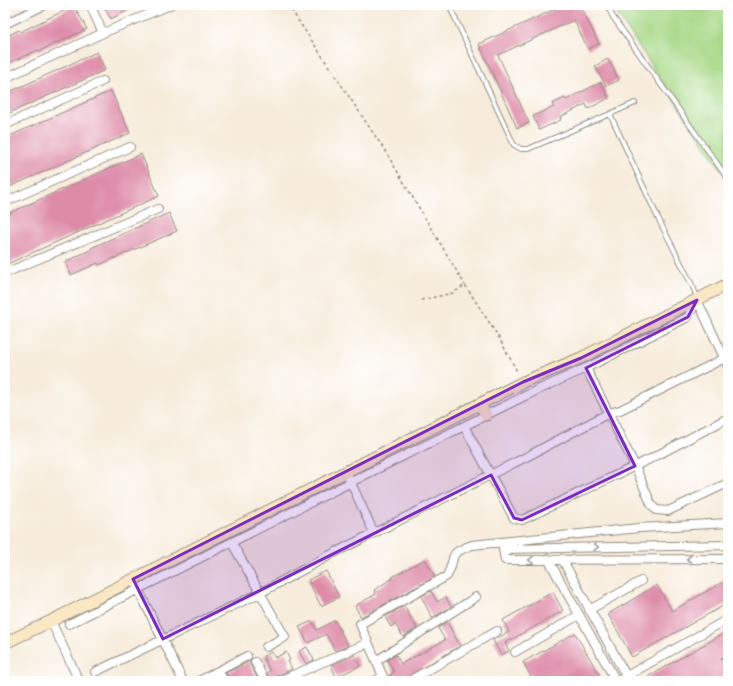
<svg xmlns="http://www.w3.org/2000/svg" width="733" height="686" viewBox="0 0 733 686" font-family="'Comic Neue',sans-serif">
<style>
.green{fill:#a7d886;stroke:#698258}
.building{fill:#de8ba8}
.lines{fill:none;stroke-linecap:round;stroke-linejoin:round}
.lane-casing{stroke:#918c83;stroke-width:6}
.street-casing{stroke:#918c83;stroke-width:10}
.secondary-casing{stroke:#918c83;stroke-width:13}
.path{stroke:#918c83;stroke-width:1.5;stroke-dasharray:3 3;stroke-linecap:butt}
.lane{stroke:#fff;stroke-width:4}
.street{stroke:#fff;stroke-width:8}
.secondary{stroke:#fae7c3;stroke-width:11}
.oneway{stroke:#a0a0a0}
.marked{fill:#7b2cbf;fill-opacity:0.2;stroke:#7b2cbf;stroke-width:3;stroke-linejoin:round}
</style>
<rect width="100%" height="100%" fill="#fff"/>
<filter id="ink" filterUnits="userSpaceOnUse"><feTurbulence type="fractalNoise" baseFrequency=".025" numOctaves="2"/><feDisplacementMap in="SourceGraphic" scale="8" xChannelSelector="R" yChannelSelector="G"/><feConvolveMatrix kernelMatrix="1 2 1 2 8 2 1 2 1" color-interpolation-filters="sRGB"/></filter>
<filter id="wash" filterUnits="userSpaceOnUse"><feTurbulence type="fractalNoise" baseFrequency=".012" numOctaves="4" result="noise"/><feDisplacementMap in="SourceGraphic" scale="16" xChannelSelector="R" yChannelSelector="G"/><feGaussianBlur stdDeviation="0.9" result="paint"/><feColorMatrix in="noise" values="0 0 0 0 0 0 0 0 0 0 0 0 0 0 0 0 0 1.4 0 .05"/><feComposite in="paint" operator="in"/></filter>
<g filter="url(#wash)">
<rect width="100%" height="100%" fill="#f7ecdb"/>
<path class="green" d="M613,5H728V180L612,6Z"/>
<g id="blocks">
<path class="building" d="M103,5H138L111,19Z
M564,5H580L599,44L588,49L574,20L498,55L529,123L517,128L479,44Z
M74,6L87,29L39,51L38,50L5,65V37L19,30L20,32Z
M97,52L105,70L5,115V94Z
M608,59L619,80L606,86L595,66Z
M601,82L609,98L588,109L586,104L560,117L561,120L539,130L533,116L554,107L552,104L565,98L566,100Z
M111,91L130,133L5,189V168L10,165L5,154V138Z
M141,154L159,196L5,265V215Z
M169,213L177,231L99,265L98,263L71,275L65,262L92,249L91,248Z
M425,559L435,577L361,617L355,606L376,594L374,590L393,578L392,577Z
M326,571L339,597L321,606L308,580Z
M728,579V603L632,657L608,614L657,585L672,611Z
M431,591L437,602L446,597L451,607L432,618L421,596Z
M553,592L563,611L505,643L509,651L501,655L493,640L509,632L503,620Z
M404,606L417,628L403,637L395,624L391,627L385,617Z
M335,620L348,646L335,651L326,634L308,643L299,627L312,621L317,630Z
M447,622L460,646L400,681H390L389,676L394,672L387,660L396,655L401,664L445,640L438,628Z
M728,631V654L721,658L728,671V681H640Z
M575,633L600,676L590,681H533L523,662Z
M307,647L314,660L306,664L299,651Z
M272,652L275,658L286,652L290,660L288,661L292,669L277,676L270,681L267,673L270,671L263,656Z
M355,655L360,666L336,677L331,665Z
M250,661V665L259,681H229L226,673Z"/>
</g>
</g>
<g filter="url(#ink)">
<use href="#blocks" fill-opacity="0" stroke="#918c83" stroke-width="1"/>
<g class="lines">
<g class="lane-casing">
<path id="lane" d="M449,5L514,145L521,149H528L610,114L658,218L694,289L697,299
M607,5L613,17L728,179
M610,114L635,103"/>
</g>
<g class="street-casing">
<path id="street" d="M5,24L45,5
M103,33L170,5
M5,78L103,33L90,5
M5,125L103,81
M5,202L130,147
M5,273L158,209
M697,300L728,366
M586,368L635,466L651,504L656,510L668,511L728,483
M464,426L514,518L522,520L652,458L728,418
M346,472L374,533
M232,543L285,637L266,647
M728,545L503,549L505,560L728,559
M548,559L616,681
M562,559L629,681
M136,585L183,681
M589,610L641,581
M51,621L79,681
M69,624L371,472L529,394L586,368L688,317L697,300
M515,652L579,615
M376,661L476,597
M255,662L265,681
M95,672L260,593L330,555L528,456L609,413L620,410L725,358
M222,677L224,681
M623,678L728,619
M199,681L247,656
M279,681L368,643
M374,681L383,677
M385,681L360,624L447,576C458,555 445,555 472,545L639,528L728,523
M409,681L497,631"/>
</g>
<g class="secondary-casing">
<path id="secondary" d="M480,404L486,415
M5,643L51,621L523,382L581,358L728,284"/>
</g>
<path class="path" d="M288,5L384,149L465,285
M421,300L453,293L465,285L498,336L518,373"/>
<use href="#lane" class="lane"/>
<use href="#street" class="street"/>
<use href="#secondary" class="secondary"/>
</g>
<defs><path id="oneway-chevron" d="M-2-3.5L2.5 0L-2 3.5" fill="none" stroke-width="1.6" stroke-linecap="round" stroke-linejoin="round"/></defs>
<g class="oneway">
<use href="#oneway-chevron" transform="translate(596 547) rotate(-1)"/>
<use href="#oneway-chevron" transform="translate(689 559) rotate(180)"/>
<use href="#oneway-chevron" transform="translate(531 560) rotate(179)"/>
</g>
</g>
<path class="marked" d="M697,300L688,317L586,368L635,466L522,520L514,518L491,475L163,639L133,579L523,382L581,358Z"/>
<rect width="733" height="686" fill="none" stroke="#fff" stroke-width="20"/>
</svg>
